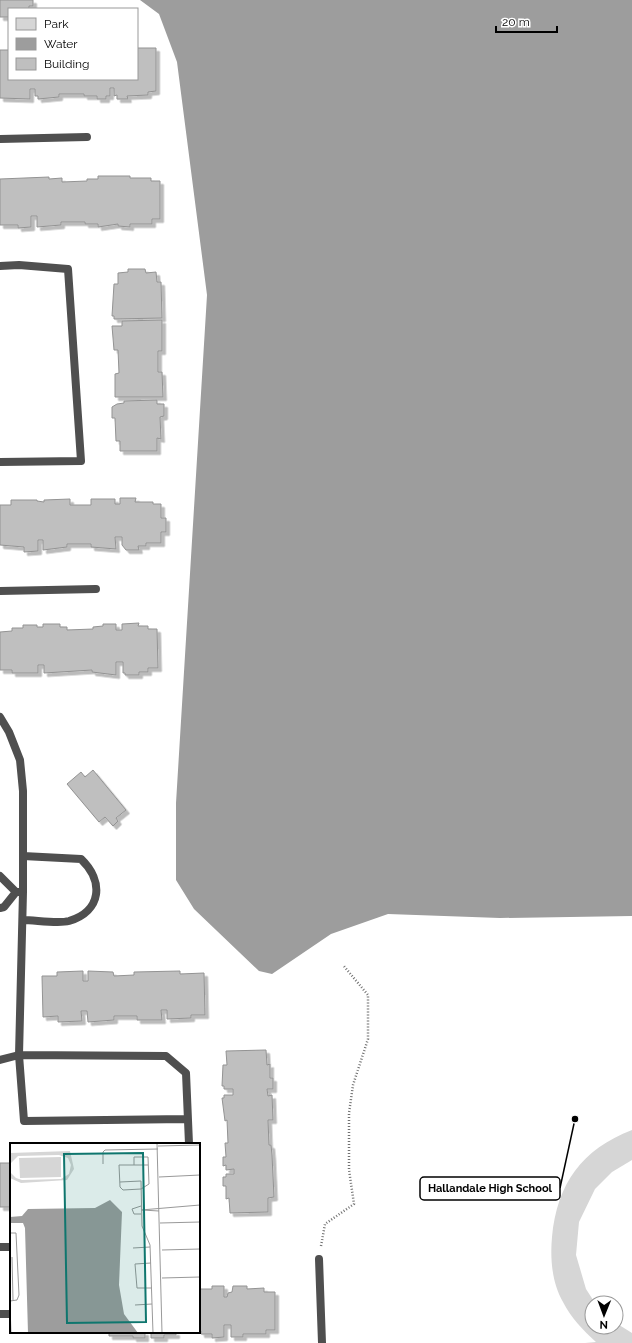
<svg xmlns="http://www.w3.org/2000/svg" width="632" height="1343" viewBox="0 0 632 1343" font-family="Raleway,sans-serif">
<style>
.green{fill:#d6d6d6}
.water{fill:#9d9d9d}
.building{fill:#bfbfbf;stroke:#939393;filter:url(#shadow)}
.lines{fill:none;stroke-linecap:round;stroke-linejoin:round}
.path{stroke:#717171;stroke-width:2.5;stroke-dasharray:1 2;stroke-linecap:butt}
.lane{stroke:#4f4f4f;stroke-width:8}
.inset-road{fill:none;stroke:#999;stroke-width:1}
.view{fill:#0f766e;fill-opacity:0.15;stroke:#0f766e;stroke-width:2}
.inset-edge{fill:none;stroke:#000;stroke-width:2}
.leader{fill:none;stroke:#000;stroke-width:1.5}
.callout-dot{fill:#000;stroke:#fff;stroke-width:1.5}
.callout{fill:#fff;stroke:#000;stroke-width:1.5}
.callout-label{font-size:11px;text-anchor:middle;font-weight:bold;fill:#000}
</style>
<defs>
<filter id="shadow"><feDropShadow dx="3.5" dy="3.5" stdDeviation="0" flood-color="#0004"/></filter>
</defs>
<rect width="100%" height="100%" fill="#fff"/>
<path class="green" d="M632,1130V1160L612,1172L595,1189L579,1222L576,1255L586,1289L595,1303H592V1327H616V1323L632,1333V1343H585L596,1342C583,1330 571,1318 563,1302C552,1283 550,1259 552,1237C557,1184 582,1149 632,1130Z"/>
<path class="water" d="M140,0H632V916L500,918L388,914L331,934L272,974L259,971L194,909L176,880V803L207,295L177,62L159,14Z"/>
<path class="building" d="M0,0H33V6H29V9H9V17H0Z
M137,48H156V91L148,92V95L127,96L128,99H117V95L114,96V88H110V96H106V99H97V96H84V94H59V97L38,99V96H35V89H30V99L0,98V50H9V79H137Z
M98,176H130V178H151V181H160V219H152V224H130V227L118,226V224L98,227V224H85V222H61V225L37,227V216H31V227L18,228V225H0V179L49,177V179L62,178V182L87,181V179H98Z
M128,269H145L146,273L156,272L157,282H161L162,318L114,319V316H112L114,284H118V273L128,272Z
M162,320V351H158V372H162L163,397H115V374L119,373L118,350H114L112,326H122V321Z
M157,400V404H164V416L160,417L161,439L157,438V451H120V441H116L115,418H112V407L117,404L124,403V401Z
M120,498H136L135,502H153V504H161V518H166V532H161V543H146V546H138L139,550H126L122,545V537H115L116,549L91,547V544H67V547L43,550V540H38V551L24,552V547L0,545V505H11V500H37V501L44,502V500L70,499V505H91V499H115V504H120Z
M139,623L138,626H148V629H157L158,668H148V672H139V675H125V673H123V662H116V675L92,672V670L44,673V665H38V673H12V670H0V632L12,631V628H23V625H37V627H43V624H60V627H67V630L93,629V627L103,626V624H116V630H122V624Z
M93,770L126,810L116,818L118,821L113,826L105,817L99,822L67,784L81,772L85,777Z
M83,971V981H88V971L113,972L114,976L134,975V972L180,971V974L204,973L205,1015H191V1018L167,1019V1010H161L162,1020H137V1016H114V1020L88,1022L87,1011H81L82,1021L58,1022V1016L43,1017L42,976H57V972Z
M266,1050L267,1065L270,1064V1078H273V1089H267L268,1096L272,1095L273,1120H268L269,1145H271L272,1155L274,1197L268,1198V1212L230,1213L229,1198L226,1199V1186H223V1177H226V1174H234V1169L226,1170V1165L223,1166V1157H226L225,1143H228L227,1120L225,1121L222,1098H224V1095H233V1089H224V1086H222L223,1065H227L226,1051Z
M0,1163H11V1207H0Z
M212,1286H224V1297H227L228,1293L232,1292L233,1286H247V1289L264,1288V1292H275V1330H266V1334H243V1337H231V1325H224V1337L212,1338V1334H201V1331H199V1292L200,1289H212Z
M109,1332H145V1338H133V1336H109Z
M151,1332H176V1335H164V1338H151Z"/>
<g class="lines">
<path class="path" d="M321,1246L325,1224L354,1204L349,1170V1113L353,1085L368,1039V995L343,965"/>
<path class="lane" d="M0,139L87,137
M0,266L19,265L68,269L81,461L0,462
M0,591L96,589
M0,717L9,732L20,760L23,791V892L19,1055L24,1121L187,1119
M0,876L16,892H23
M0,908L4,907L16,892
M23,920C35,920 58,924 69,921C102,911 104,881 81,859L23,856
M0,1060L19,1055L166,1056L186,1073L189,1144
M0,1247H11
M319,1259L322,1343
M0,1314H11"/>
</g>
<g transform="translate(10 1143)">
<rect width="190" height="190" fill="#fff"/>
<path d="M60,8L64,26L57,37L11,40L0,35V29L6,35L12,37L51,36L59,31L61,22L58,15L49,12L8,13L0,21V10ZM51,14V34L10,35L9,15Z" fill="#d6d6d6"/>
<path d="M100,57L112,69L109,142L114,171L128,190H18L15,85L13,80H0V74L12,73L18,66L85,65Z" fill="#9d9d9d"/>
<path class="inset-road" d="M147,0L152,190M148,3L190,2M124,14H138L139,41L131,46L113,47L110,44L109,22H124ZM93,21V9L95,7L148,6M124,22H138M149,34L190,32M110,39L131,38L132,83L140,102L143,190M131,63L122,66L124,71H131M131,67L190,62M132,67L149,68M150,80L190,79M0,90H6L9,152L7,157L0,158M123,105L140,104M152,107L190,106M2,114L3,157M141,120L125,121L127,145H142M152,135L190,134M125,162L142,161M0,163L1,190"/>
<path class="view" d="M133,10L136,179L57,180L54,11Z"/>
<rect width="190" height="190" class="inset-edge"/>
</g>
<path class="leader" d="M575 1119L560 1188"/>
<circle class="callout-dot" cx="575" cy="1119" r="4"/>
<rect class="callout" x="420" y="1177" width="140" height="23" rx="4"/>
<g class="callout-label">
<text x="490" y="1192">Hallandale High School</text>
</g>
<rect x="8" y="8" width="130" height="72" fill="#ffffff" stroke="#999999"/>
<rect x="16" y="18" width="20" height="12" fill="#d6d6d6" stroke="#999999"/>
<text x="44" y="28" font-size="12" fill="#000000">Park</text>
<rect x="16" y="38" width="20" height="12" fill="#9d9d9d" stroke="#999999"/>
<text x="44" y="48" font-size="12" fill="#000000">Water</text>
<rect x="16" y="58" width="20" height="12" fill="#bfbfbf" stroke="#999999"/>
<text x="44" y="68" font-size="12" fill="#000000">Building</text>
<g transform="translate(604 1315) rotate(181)"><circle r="19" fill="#ffffff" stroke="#999999"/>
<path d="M0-3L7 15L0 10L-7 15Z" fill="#000000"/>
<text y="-6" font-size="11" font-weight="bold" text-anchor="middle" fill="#000000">N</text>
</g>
<path d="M496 26v6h61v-6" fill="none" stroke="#000000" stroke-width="2"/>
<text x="502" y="26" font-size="12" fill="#000000" stroke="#ffffff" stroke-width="3" paint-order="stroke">20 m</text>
</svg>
